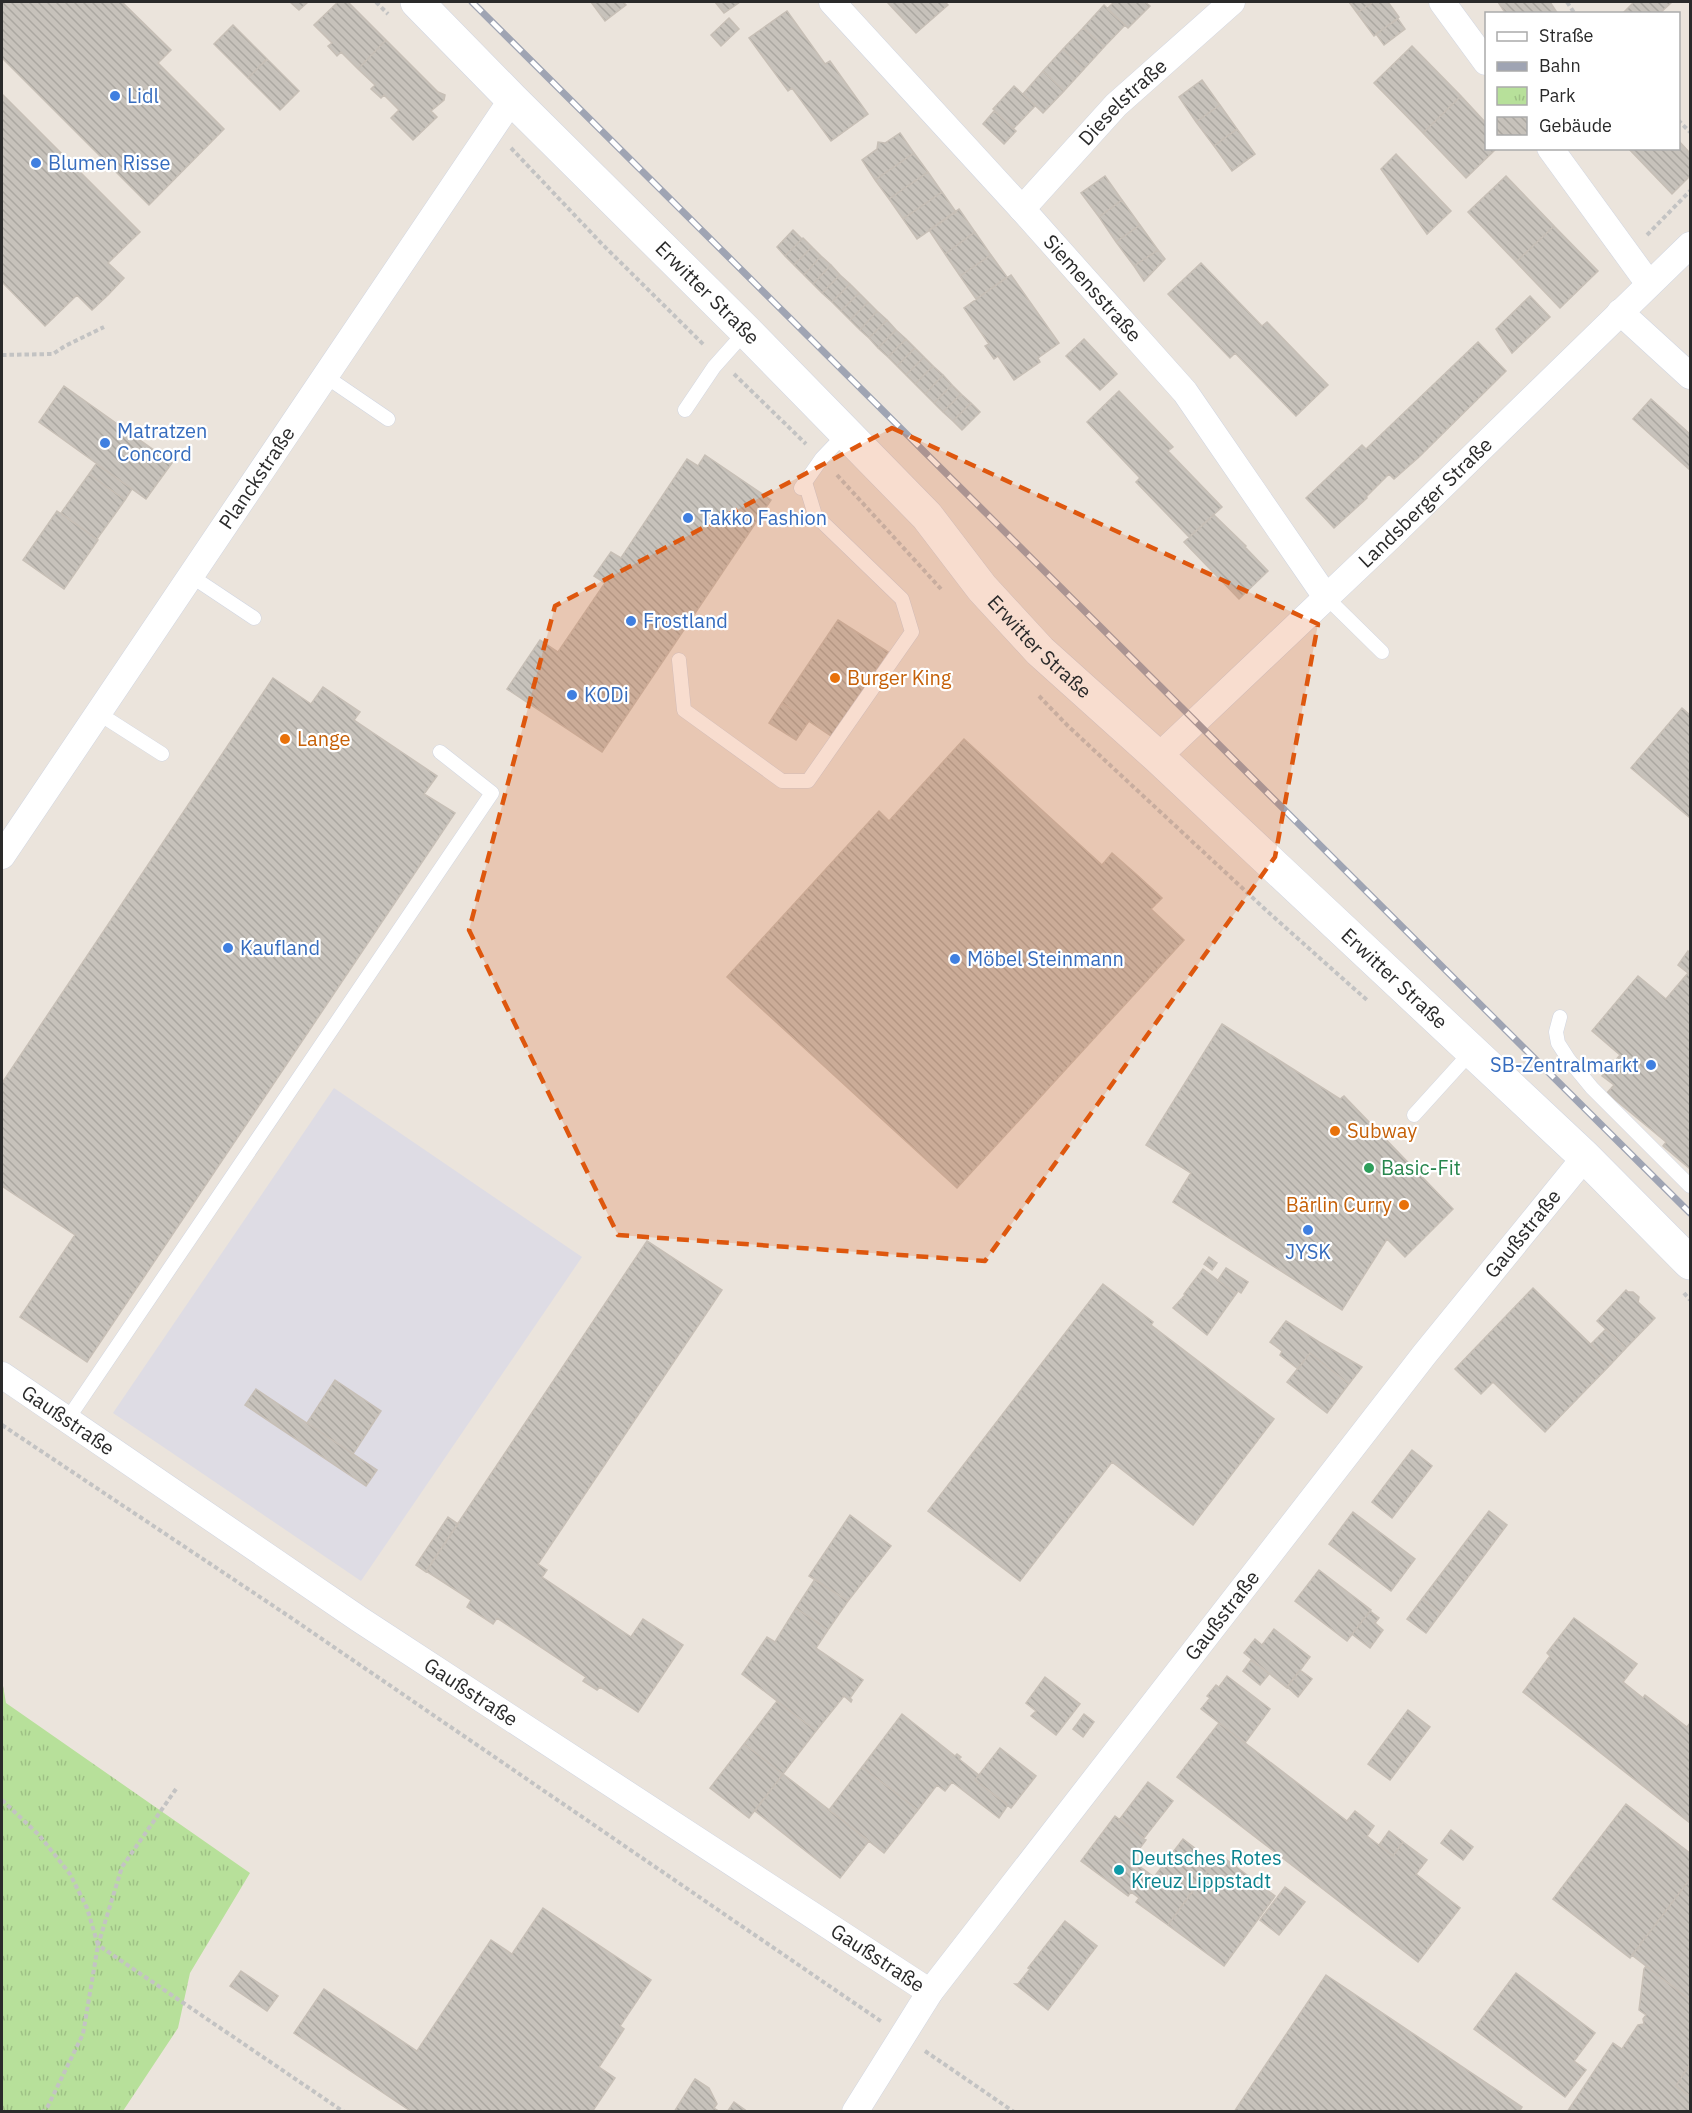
<svg xmlns="http://www.w3.org/2000/svg" width="1692" height="2113" viewBox="0 0 1692 2113" font-family="'IBM Plex Sans',sans-serif">
<style>
.industrial{fill:#dedce4}
.park{fill:url(#park-tufts)}
.building{fill:url(#building-back-hatch);stroke:#c7bfb6;stroke-width:1.5}
.lines{fill:none;stroke-linecap:round;stroke-linejoin:round}
.lane-casing{stroke:#d1d6e2;stroke-width:15}
.street-casing{stroke:#d1d6e2;stroke-width:27}
.secondary-casing{stroke:#d1d6e2;stroke-width:34}
.path{stroke:#c3c3c3;stroke-width:4;stroke-dasharray:4.5 3;stroke-linecap:butt}
.lane{stroke:#fff;stroke-width:14}
.street{stroke:#fff;stroke-width:26}
.secondary{stroke:#fff;stroke-width:33}
.rail-casing{stroke:#9fa4b3;stroke-width:7}
.rail{stroke:#fff;stroke-width:4.5;stroke-dasharray:14;stroke-linecap:butt}
.marked{fill:#de570e;fill-opacity:0.2;stroke:#de570e;stroke-width:4.5;stroke-dasharray:12 8;stroke-linejoin:round}
.shop-dot{fill:#3f7fe0;stroke:#fff;stroke-width:2}
.food-dot{fill:#e8710a;stroke:#fff;stroke-width:2}
.leisure-dot{fill:#2e9e5b;stroke:#fff;stroke-width:2}
.culture-dot{fill:#0f9aa8;stroke:#fff;stroke-width:2}
.labels{text-anchor:middle;stroke-width:4.5;stroke-linejoin:round;paint-order:stroke}
.shop-label{font-size:20px;fill:#366cbe;stroke:#fff;text-anchor:start}
.street-label{font-size:20px;fill:#2a2a2a;stroke:#fff}
.food-label{font-size:20px;fill:#c56008;stroke:#fff;text-anchor:start}
.leisure-label{font-size:20px;fill:#27864d;stroke:#fff;text-anchor:start}
.culture-label{font-size:20px;fill:#0d838f;stroke:#fff;text-anchor:start}
</style>
<defs>
<pattern id="park-tufts" width="24" height="20" patternUnits="userSpaceOnUse" patternTransform="scale(1.5)"><rect width="24" height="20" fill="#b7e09a"/><path d="M3 7l-1-3M5 7V3M7 7l1-3M15 17l-1-3M17 17v-4M19 17l1-3" fill="none" stroke="#9ec085"/></pattern>
<pattern id="building-back-hatch" width="6" height="6" patternUnits="userSpaceOnUse" patternTransform="scale(1.5)"><rect width="6" height="6" fill="#c7c2bb"/><path d="M-1 5l2 2M0 0l6 6M5-1l2 2" fill="none" stroke="#aba7a1"/></pattern>
</defs>
<rect width="100%" height="100%" fill="#ebe4dc"/>
<path class="industrial" d="M334,1088L582,1257L361,1581L113,1413Z"/>
<path class="park" d="M2,1680L6,1703L250,1873L190,1973L178,2028L123,2111H2Z"/>
<path class="building" d="M2,2H122L171,50L158,63L224,129L149,205L2,58Z
M290,2H308L299,10Z
M338,2H348L386,40L358,69L341,52L337,56L328,46L332,43L314,25Z
M591,2H623L626,5L605,21Z
M715,2H740L724,13Z
M887,2H945L948,5L916,33Z
M1114,2H1145L1150,6L1128,28L1107,9Z
M1349,2H1373L1357,13Z
M1373,2H1388L1399,17L1374,36L1357,13Z
M1498,2H1550L1558,14H1506Z
M1634,2H1672L1659,14H1622Z
M1104,5L1125,25L1104,47L1083,28Z
M787,11L825,64L830,61L868,114L831,141L792,88L788,91L749,38Z
M729,18L739,29L721,46L711,35Z
M1398,19L1405,29L1384,45L1376,34Z
M233,25L267,59L248,78L214,44Z
M1083,28L1104,47L1084,69L1063,49Z
M386,40L438,92L445,95L444,100L431,111L437,117L413,140L391,118L399,110L384,95L381,98L371,89L375,85L358,69Z
M1412,46L1461,96L1423,133L1374,83Z
M1063,49L1084,69L1064,91L1043,71Z
M267,59L299,91L280,110L248,78Z
M1043,71L1064,91L1043,113L1023,94Z
M1202,80L1220,105L1196,122L1179,97Z
M1014,86L1035,106L1013,129L993,109Z
M2,94L140,232L108,263L124,278L108,295L92,310L77,295L45,326L2,282Z
M1461,96L1486,123V148H1497L1466,178L1423,133Z
M1220,105L1237,129L1214,146L1196,122Z
M994,111L1016,131L1004,144L983,124Z
M1237,129L1255,154L1232,171L1214,146Z
M900,133L914,153L875,180L862,160L877,149L878,142L885,143Z
M1678,140L1690,153V176L1672,194L1628,148H1678Z
M914,153L928,172L889,199L875,180Z
M1396,154L1451,211L1427,234L1381,169Z
M928,172L942,192L903,219L889,199Z
M1105,176L1122,200L1099,217L1081,193Z
M1506,176L1554,226L1516,262L1468,212Z
M942,192L956,212L917,239L903,219Z
M1122,200L1140,225L1116,242L1099,217Z
M959,209L975,232L945,254L929,230Z
M1140,225L1158,250L1134,266L1116,242Z
M1554,226L1598,271L1560,308L1516,262Z
M793,230L802,239L785,256L777,247Z
M975,232L991,255L960,276L945,254Z
M803,238L812,247L794,265L785,256Z
M812,247L821,256L804,275L794,265Z
M1158,250L1165,259L1144,281L1134,266Z
M991,255L1007,277L976,299L960,276Z
M821,256L831,265L813,284L804,275Z
M1201,263L1262,326L1267,322L1328,385L1296,416L1235,353L1230,358L1168,294Z
M831,265L840,275L822,293L813,284Z
M840,275L850,284L832,302L822,293Z
M1011,275L1059,343L1038,358L1040,362L1014,380L998,356L994,359L985,346L989,344L964,308Z
M850,284L859,293L841,311L832,302Z
M859,293L868,302L850,320L841,311Z
M1530,296L1550,317L1512,353L1496,329Z
M868,302L877,311L860,330L850,320Z
M877,311L887,320L869,338L860,330Z
M887,320L896,330L878,348L869,338Z
M896,330L906,339L888,357L878,348Z
M906,339L915,348L897,366L888,357Z
M1084,339L1117,374L1100,390L1066,356Z
M1478,342L1506,371L1419,457L1394,479L1389,474L1366,497L1367,498L1334,528L1306,498L1362,445L1366,449Z
M915,348L924,357L906,375L897,366Z
M924,357L933,366L915,384L906,375Z
M933,366L943,375L925,394L915,384Z
M943,375L952,385L934,403L925,394Z
M952,385L961,394L943,412L934,403Z
M64,386L172,463L146,499L39,422Z
M1119,391L1173,447L1168,451L1222,507L1189,537L1136,482L1140,478L1087,422Z
M961,394L971,403L953,421L943,412Z
M1651,399L1690,434V470L1633,419Z
M971,403L980,412L962,430L953,421Z
M705,455L771,500L602,752L507,689L540,640L558,652L605,583L594,576L611,552L621,558L687,459L698,466Z
M96,464L132,489L125,500L89,474Z
M89,474L125,500L97,539L61,513Z
M57,511L98,540L64,589L23,560Z
M1214,515L1246,546L1245,547L1268,571L1239,599L1184,542Z
M838,620L888,652L831,736L782,703Z
M273,678L311,704L323,687L360,712L354,720L437,776L424,794L455,813L87,1362L20,1317L75,1235L2,1186V1083Z
M782,703L809,721L796,740L769,723Z
M1682,708L1690,715V818L1631,768Z
M964,739L1102,865L1112,853L1136,874L1162,898L1151,909L1184,940L957,1188L727,977L879,811L889,821Z
M1688,951L1690,953V1169L1663,1146L1666,1142L1607,1093L1614,1085L1602,1076L1620,1055L1592,1031L1638,976L1666,999L1688,973L1678,965Z
M1222,1024L1340,1099L1344,1096L1453,1209L1405,1257L1387,1239L1342,1310L1173,1202L1191,1173L1146,1145Z
M647,1241L722,1290L538,1564L547,1570L542,1577L631,1637L643,1619L683,1645L638,1712L600,1687L597,1690L583,1681L586,1677L497,1618L493,1624L467,1607L471,1600L426,1571Z
M1209,1257L1217,1263L1212,1270L1204,1264Z
M1226,1268L1248,1282L1241,1293L1238,1291L1236,1294L1218,1280Z
M1203,1269L1236,1294L1207,1335L1173,1308L1185,1295L1184,1294Z
M1103,1284L1153,1322L1151,1325L1274,1419L1193,1525L1112,1462L1020,1581L928,1511Z
M1533,1288L1611,1364L1545,1432L1493,1382L1481,1394L1455,1369Z
M1626,1290L1628,1292H1633L1639,1297L1638,1302L1655,1318L1626,1348L1597,1321Z
M1286,1321L1319,1342L1362,1367L1349,1384L1310,1353L1298,1369L1280,1355L1282,1351L1270,1342Z
M1606,1329L1626,1348L1611,1364L1591,1344Z
M1310,1353L1349,1384L1327,1413L1287,1382Z
M335,1380L381,1411L353,1454L307,1423Z
M256,1389L377,1470L366,1486L245,1405Z
M1412,1450L1432,1466L1392,1518L1372,1502Z
M1489,1511L1507,1525L1441,1613L1422,1599Z
M1353,1512L1415,1559L1391,1591L1329,1544Z
M850,1515L891,1546L848,1601L809,1576Z
M448,1517L458,1524L426,1572L416,1565Z
M1319,1570L1371,1610L1347,1641L1295,1601Z
M815,1579L848,1601L828,1630L796,1608Z
M1422,1599L1441,1613L1426,1633L1407,1619Z
M796,1608L828,1630L816,1648L863,1680L850,1698L852,1700L851,1702L844,1696L816,1731L742,1674L767,1637L775,1642Z
M1370,1611L1379,1618L1375,1623L1383,1630L1370,1648L1352,1634Z
M1574,1618L1637,1664L1623,1682L1643,1698L1645,1695L1687,1727L1690,1723V1823L1523,1692L1550,1656L1547,1653Z
M1274,1629L1310,1657L1287,1688L1244,1653L1255,1639L1262,1645Z
M1251,1660L1269,1674L1260,1685L1243,1671Z
M1300,1670L1312,1679L1298,1697L1287,1687Z
M1227,1676L1270,1709L1245,1743L1201,1709L1210,1698L1207,1696L1216,1685L1219,1687Z
M1045,1677L1080,1704L1056,1735L1031,1716L1036,1711L1026,1703Z
M777,1701L816,1731L783,1774L744,1744Z
M1408,1710L1430,1727L1390,1780L1368,1764Z
M902,1714L955,1756L957,1754L961,1757L959,1759L979,1775L975,1780L1008,1805L999,1818L952,1782L945,1791L937,1785L918,1810L862,1767Z
M1084,1714L1094,1722L1083,1737L1073,1729Z
M1219,1723L1347,1821L1355,1811L1374,1826L1367,1836L1393,1856L1403,1842L1427,1860L1416,1874L1460,1908L1418,1962L1177,1777Z
M744,1744L783,1774L749,1818L710,1788Z
M1000,1748L1036,1776L1011,1808L975,1780Z
M862,1767L918,1810L884,1853L829,1810Z
M783,1774L869,1841L840,1878L755,1811Z
M1148,1782L1173,1801L1144,1838L1119,1820Z
M1626,1804L1690,1853V1879L1630,1958L1553,1899Z
M1115,1816L1146,1840L1131,1860L1154,1877L1183,1839L1214,1863L1168,1925L1136,1902L1139,1898L1131,1892L1128,1896L1081,1861Z
M1451,1830L1473,1847L1463,1860L1441,1843Z
M1389,1831L1403,1842L1393,1856L1379,1845Z
M1219,1854L1275,1896L1224,1966L1168,1925Z
M1690,1879V2000L1632,1955Z
M1285,1887L1305,1902L1279,1935L1260,1920Z
M543,1908L651,1980L620,2026L624,2029L599,2067L615,2078L592,2112H412L294,2033L324,1989L417,2051L491,1940L512,1954Z
M1065,1921L1097,1946L1048,2010L1015,1984H1018L1030,1969L1028,1968Z
M1646,1966L1690,2000V2064L1676,2086L1690,2096V2112H1567L1613,2043L1622,2049L1638,2025L1644,2024L1643,2019L1646,2015L1639,2010L1644,1969Z
M241,1971L278,1996L267,2011L230,1986Z
M1516,1973L1595,2033L1574,2061L1586,2070L1565,2097L1474,2029Z
M1326,1975L1522,2107L1519,2112H1234Z
M1690,2064V2096L1676,2086Z
M695,2079L709,2088L717,2104L714,2108L720,2112H674Z
M734,2102L748,2112H727Z"/>
<g class="lines">
<g class="lane-casing">
<path id="lane" d="M325,376L388,419
M685,410L714,367L746,331
M801,488L822,458L846,433
M191,576L254,618
M1326,597L1382,652
M679,660L684,710L782,781H808L912,632L902,599L815,515L805,482
M98,713L162,754
M1560,1017L1556,1032L1558,1043L1569,1060L1592,1088L1690,1186
M1414,1115L1472,1051
M67,1420L492,793L440,752"/>
</g>
<g class="street-casing">
<g id="street">
<path id="s1" d="M832,2L1022,209L1185,392L1326,597"/>
<path d="M1442,2L1486,62"/>
<path d="M1550,148L1649,284"/>
<path id="s2" d="M1022,209L1116,105L1232,2"/>
<path d="M1620,312L1690,376"/>
<path id="s3" d="M1158,757L1390,537L1690,245"/>
<path id="s4" d="M2,856L512,99"/>
<path id="s5" d="M2,1375L359,1619L930,1992"/>
<path id="s6" d="M855,2112L930,1992L1424,1355L1585,1157"/>
</g>
</g>
<g class="secondary-casing">
<g id="secondary">
<path id="s7" d="M417,2L512,99L746,331L927,516L982,588L1040,651L1158,757L1585,1157L1690,1263"/>
</g>
</g>
<path class="path" d="M376,2L388,14
M1567,2L1575,14
M1678,120L1690,132
M511,148L601,243L705,346
M1647,235L1690,191
M2,355L53,354L65,346L104,327
M734,374L806,444
M837,475L941,589
M1039,696L1068,726L1268,912L1368,1001
M1684,1293L1690,1300
M2,1425L284,1613L882,2022
M176,1789L122,1867L98,1945L344,2112
M2,1800L39,1835L70,1874L87,1908L98,1945L83,2034L48,2106L43,2112
M925,2051L1014,2112"/>
<use href="#lane" class="lane"/>
<use href="#street" class="street"/>
<use href="#secondary" class="secondary"/>
<g class="rail-casing">
<path id="rail" d="M472,2L1690,1213"/>
</g>
<use href="#rail" class="rail"/>
</g>
<path class="marked" d="M892,428L1318,624L1275,857L985,1261L618,1235L469,930L555,606Z"/>
<g class="shop-dot">
<circle cx="115" cy="96" r="6"/>
<circle cx="36" cy="163" r="6"/>
<circle cx="105" cy="443" r="6"/>
<circle cx="688" cy="518" r="6"/>
<circle cx="631" cy="621" r="6"/>
<circle cx="572" cy="695" r="6"/>
<circle cx="228" cy="948" r="6"/>
<circle cx="955" cy="959" r="6"/>
<circle cx="1651" cy="1065" r="6"/>
<circle cx="1308" cy="1230" r="6"/>
</g>
<g class="food-dot">
<circle cx="835" cy="678" r="6"/>
<circle cx="285" cy="739" r="6"/>
<circle cx="1335" cy="1131" r="6"/>
<circle cx="1404" cy="1205" r="6"/>
</g>
<circle class="leisure-dot" cx="1369" cy="1168" r="6"/>
<circle class="culture-dot" cx="1119" cy="1870" r="6"/>
<g class="labels">
<g class="shop-label">
<text x="127" y="103">Lidl</text>
<text x="48" y="170">Blumen Risse</text>
<text x="117" y="438">Matratzen<tspan x="117" dy="23">Concord</tspan></text>
<text x="700" y="525">Takko Fashion</text>
<text x="643" y="628">Frostland</text>
<text x="584" y="702">KODi</text>
<text x="240" y="955">Kaufland</text>
<text x="967" y="966">Möbel Steinmann</text>
<text x="1639" y="1072" text-anchor="end">SB-Zentralmarkt</text>
<text x="1308" y="1259" text-anchor="middle">JYSK</text>
</g>
<g class="street-label">
<text dy="7" stroke="none"><textPath href="#s2" startOffset="147">Dieselstraße</textPath></text>
<text dy="7" stroke="none"><textPath href="#s1" startOffset="387">Siemensstraße</textPath></text>
<text dy="7" stroke="none"><textPath href="#s7" startOffset="411">Erwitter Straße</textPath></text>
<text dy="7" stroke="none"><textPath href="#s4" startOffset="456">Planckstraße</textPath></text>
<text dy="7" stroke="none"><textPath href="#s3" startOffset="369">Landsberger Straße</textPath></text>
<text dy="7" stroke="none"><textPath href="#s7" startOffset="897">Erwitter Straße</textPath></text>
<text dy="7" stroke="none"><textPath href="#s7" startOffset="1383">Erwitter Straße</textPath></text>
<text dy="7" stroke="none"><textPath href="#s6" startOffset="1104">Gaußstraße</textPath></text>
<text dy="7" stroke="none"><textPath href="#s5" startOffset="80">Gaußstraße</textPath></text>
<text dy="7" stroke="none"><textPath href="#s6" startOffset="618">Gaußstraße</textPath></text>
<text dy="7" stroke="none"><textPath href="#s5" startOffset="566">Gaußstraße</textPath></text>
<text dy="7" stroke="none"><textPath href="#s5" startOffset="1052">Gaußstraße</textPath></text>
</g>
<g class="food-label">
<text x="847" y="685">Burger King</text>
<text x="297" y="746">Lange</text>
<text x="1347" y="1138">Subway</text>
<text x="1392" y="1212" text-anchor="end">Bärlin Curry</text>
</g>
<g class="leisure-label">
<text x="1381" y="1175">Basic-Fit</text>
</g>
<g class="culture-label">
<text x="1131" y="1865">Deutsches Rotes<tspan x="1131" dy="23">Kreuz Lippstadt</tspan></text>
</g>
</g>
<rect width="1692" height="2113" fill="none" stroke="#2a2a2a" stroke-width="6"/>
<rect x="1485" y="12" width="195" height="138" fill="#ffffff" stroke="#aaaaaa" stroke-width="1.5"/>
<rect x="1497" y="32" width="30" height="9" fill="#ffffff" stroke="#aaaaaa" stroke-width="1.5"/>
<text x="1539" y="42" font-size="18" fill="#2a2a2a">Straße</text>
<rect x="1497" y="62" width="30" height="9" fill="#9fa4b3" stroke="#aaaaaa" stroke-width="1.5"/>
<text x="1539" y="72" font-size="18" fill="#2a2a2a">Bahn</text>
<rect x="1497" y="87" width="30" height="18" fill="url(#park-tufts)" stroke="#aaaaaa" stroke-width="1.5"/>
<text x="1539" y="102" font-size="18" fill="#2a2a2a">Park</text>
<rect x="1497" y="117" width="30" height="18" fill="url(#building-back-hatch)" stroke="#aaaaaa" stroke-width="1.5"/>
<text x="1539" y="132" font-size="18" fill="#2a2a2a">Gebäude</text>
</svg>
